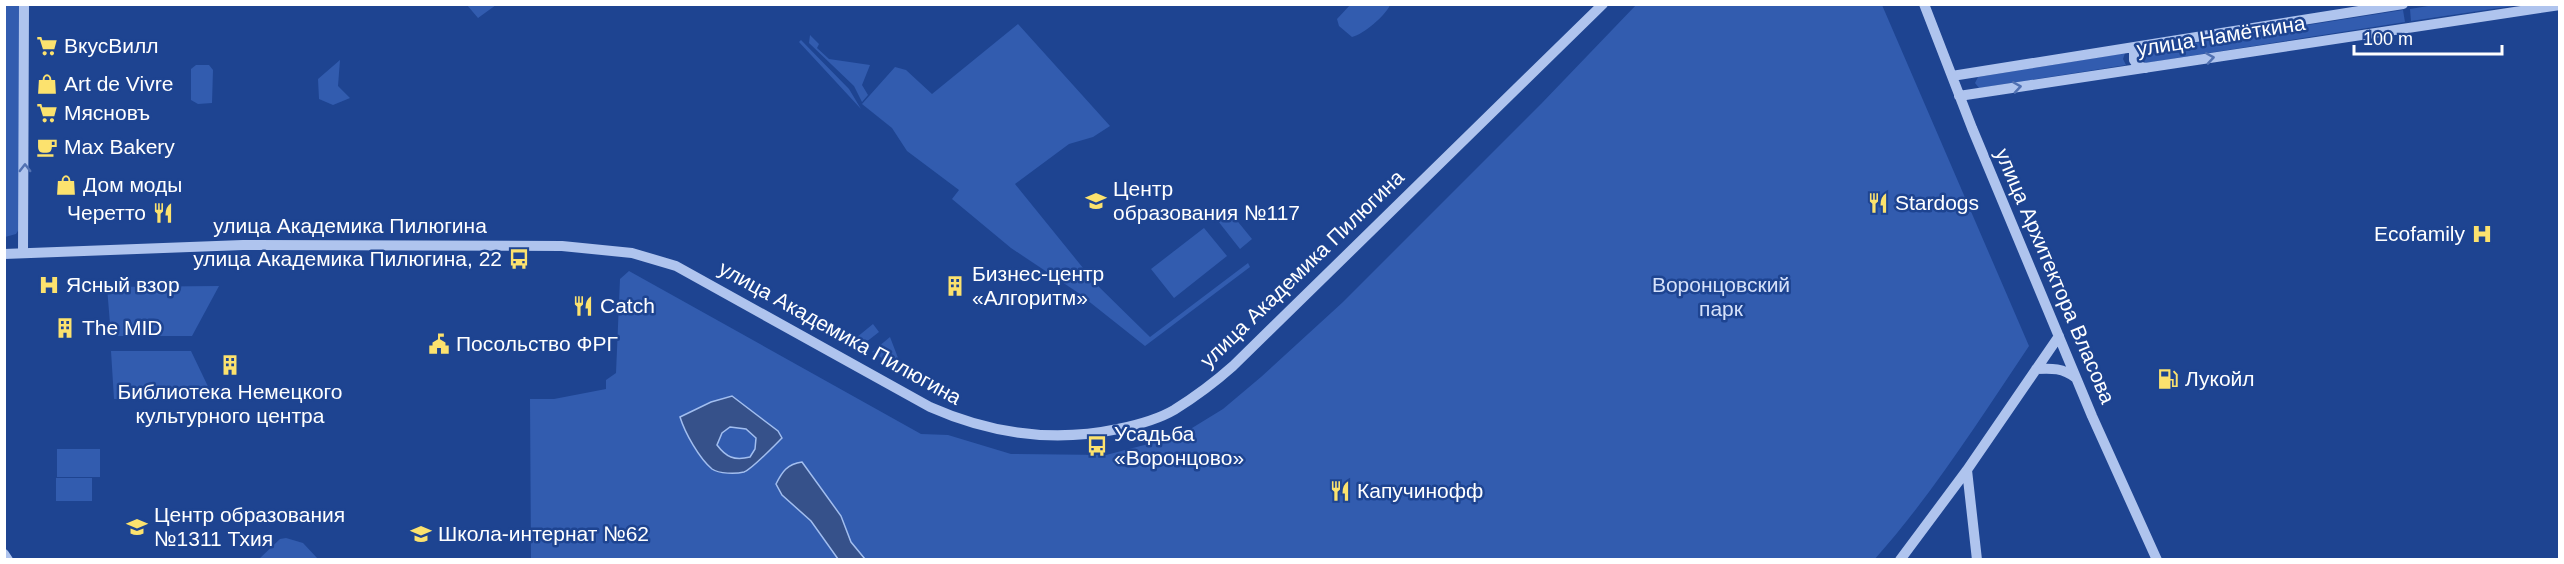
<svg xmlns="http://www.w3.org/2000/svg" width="2564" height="564" viewBox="0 0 2564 564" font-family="Helvetica,sans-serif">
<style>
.green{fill:#325caf}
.water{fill:#36518a;stroke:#a2beef;stroke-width:1.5;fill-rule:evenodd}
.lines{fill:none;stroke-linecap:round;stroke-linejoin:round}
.minor{stroke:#afc4ee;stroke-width:10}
.oneway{stroke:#5171b2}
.labels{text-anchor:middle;stroke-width:5;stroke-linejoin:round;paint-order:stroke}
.street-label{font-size:21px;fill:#fff;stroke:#1e4491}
.poi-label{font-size:21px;fill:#fff;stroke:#1e4491;text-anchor:start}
.park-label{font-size:21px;fill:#d5e1fa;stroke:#1e4491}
</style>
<rect width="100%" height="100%" fill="#1e4491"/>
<path class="green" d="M1351,4H1390V5C1385,16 1364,34 1352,37L1339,26L1337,19Z
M1637,4L1882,5L2029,346C1980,419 1932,495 1874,560L531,559L530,399H554L606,389V380L616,373L620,279L629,271L921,434L948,435L1011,454L1106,455L1179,436L1223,409L1261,377L1343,302L1541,104Z
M2440,4H2519V5L2411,21L2410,9Z
M4,5H19V229L16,234L5,237Z
M467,5H496L478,18Z
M2403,10L2405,22L2146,63L2141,58L2144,51Z
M1018,24L1110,126L1093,137L1069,144L1015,184L1096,284L1150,337L1248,263L1250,267L1145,346L1077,292L1011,248L952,199L959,190L907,151L892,128L862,104L895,67L906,70L932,94Z
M810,35L819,44L817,48L829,59L870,65L862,85L868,95L862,102L854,86L809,43Z
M801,40L849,89L861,109L799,42Z
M2125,53L2123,59L2126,65L1979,88L1975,83L1978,77Z
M340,60L338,86L350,98L333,105L319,99L318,79Z
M196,65H209L213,70L212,103L198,104L191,100V69Z
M1230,212L1252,239L1240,249L1218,221Z
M1204,228L1227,256L1174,298L1151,269Z
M219,286L192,336H111L107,287Z
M873,324L879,332L861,346L851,342Z
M890,337L903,371L872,352Z
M111,351H191L214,399H114Z
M57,449H100V477H57Z
M56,478H92V501H56Z
M286,538L303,543L318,559H259L280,539Z"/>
<path class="water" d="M732,396L778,431L782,438C776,444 751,470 744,472C736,474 719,474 712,469C699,458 685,433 680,417L711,402ZM730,427L746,429L756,438L755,449L750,457C734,461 726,457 717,445L722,433Z
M802,462L841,516L851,542L865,559H838L811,521L782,495L776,484C782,472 787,464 802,462Z"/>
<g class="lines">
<path class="minor" d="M1924,4L1972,128L2092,416L2157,560
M2143,46L2134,52V60L2138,66L2146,68
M1952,76L2403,4
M1959,96L2560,5
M23,253L24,4
M4,254L243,245L562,246L632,253L676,266L930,407C991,434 1052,443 1118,429C1137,425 1157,420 1174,410C1195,397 1215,382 1233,366L1603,4
M2036,369C2052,368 2063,368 2076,378
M1967,470L1977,560
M4,554L8,560
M1900,560L1967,470L2059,336"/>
</g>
<defs><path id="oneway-chevron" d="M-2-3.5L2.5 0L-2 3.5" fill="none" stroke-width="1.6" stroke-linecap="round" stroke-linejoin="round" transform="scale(1.5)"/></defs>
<g class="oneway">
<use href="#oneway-chevron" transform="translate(2210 58) rotate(-9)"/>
<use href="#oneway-chevron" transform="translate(2017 87) rotate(-9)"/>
<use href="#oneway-chevron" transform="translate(25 168) rotate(-90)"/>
</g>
<defs>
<g id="supermarket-bare" transform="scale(1.62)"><path d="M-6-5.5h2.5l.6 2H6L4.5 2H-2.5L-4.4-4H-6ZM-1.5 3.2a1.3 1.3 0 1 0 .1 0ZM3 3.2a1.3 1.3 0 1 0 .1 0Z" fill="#fce26e" stroke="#1e4491" stroke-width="2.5" paint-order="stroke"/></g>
<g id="shop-bare" transform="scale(1.62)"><path d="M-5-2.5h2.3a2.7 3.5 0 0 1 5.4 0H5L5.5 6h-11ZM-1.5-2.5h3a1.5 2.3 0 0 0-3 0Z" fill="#fce26e" stroke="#1e4491" stroke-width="2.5" paint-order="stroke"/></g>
<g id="cafe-bare" transform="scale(1.62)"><path d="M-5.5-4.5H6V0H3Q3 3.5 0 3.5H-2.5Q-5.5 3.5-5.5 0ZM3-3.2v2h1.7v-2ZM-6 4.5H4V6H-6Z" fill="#fce26e" stroke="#1e4491" stroke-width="2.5" paint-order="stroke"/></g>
<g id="school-bare" transform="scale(1.62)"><path d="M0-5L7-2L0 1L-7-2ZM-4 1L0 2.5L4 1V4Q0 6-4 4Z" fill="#fce26e" stroke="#1e4491" stroke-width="2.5" paint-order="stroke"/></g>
<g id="restaurant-bare" transform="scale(1.62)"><path d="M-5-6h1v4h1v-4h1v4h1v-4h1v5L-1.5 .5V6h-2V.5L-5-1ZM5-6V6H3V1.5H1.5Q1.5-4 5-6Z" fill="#fce26e" stroke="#1e4491" stroke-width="2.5" paint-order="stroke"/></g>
<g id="hospital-bare" transform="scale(1.62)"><path d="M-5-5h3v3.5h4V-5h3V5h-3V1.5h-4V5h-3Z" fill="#fce26e" stroke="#1e4491" stroke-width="2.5" paint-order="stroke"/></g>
<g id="bus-bare" transform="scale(1.62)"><path d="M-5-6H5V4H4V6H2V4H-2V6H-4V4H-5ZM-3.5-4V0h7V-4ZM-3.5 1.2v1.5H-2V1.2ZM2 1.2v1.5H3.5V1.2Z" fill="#fce26e" stroke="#1e4491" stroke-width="2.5" paint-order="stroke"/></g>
<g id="building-bare" transform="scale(1.62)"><path d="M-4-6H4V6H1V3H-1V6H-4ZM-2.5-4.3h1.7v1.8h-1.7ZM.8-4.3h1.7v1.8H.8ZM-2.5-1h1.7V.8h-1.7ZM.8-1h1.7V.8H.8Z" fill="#fce26e" stroke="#1e4491" stroke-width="2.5" paint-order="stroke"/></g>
<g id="civic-bare" transform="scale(1.62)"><path d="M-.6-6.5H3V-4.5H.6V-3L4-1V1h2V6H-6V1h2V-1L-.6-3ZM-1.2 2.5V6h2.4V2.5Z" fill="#fce26e" stroke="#1e4491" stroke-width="2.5" paint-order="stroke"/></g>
<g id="fuel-bare" transform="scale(1.62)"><path d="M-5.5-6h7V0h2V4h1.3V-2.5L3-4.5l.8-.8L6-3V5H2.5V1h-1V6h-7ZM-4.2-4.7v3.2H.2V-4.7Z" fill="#fce26e" stroke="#1e4491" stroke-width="2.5" paint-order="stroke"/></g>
</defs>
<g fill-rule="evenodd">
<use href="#supermarket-bare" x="47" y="46"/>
<use href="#shop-bare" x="47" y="84"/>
<use href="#supermarket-bare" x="47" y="113"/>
<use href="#cafe-bare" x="47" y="147"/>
<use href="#shop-bare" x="66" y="185"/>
<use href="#school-bare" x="1096" y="201"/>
<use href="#restaurant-bare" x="1878" y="203"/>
<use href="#restaurant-bare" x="163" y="213"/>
<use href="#hospital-bare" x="2482" y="234"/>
<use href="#bus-bare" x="519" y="259"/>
<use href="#hospital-bare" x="49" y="285"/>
<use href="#building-bare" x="955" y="286"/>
<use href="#restaurant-bare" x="583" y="306"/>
<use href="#building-bare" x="65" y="328"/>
<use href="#civic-bare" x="439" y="344"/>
<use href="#building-bare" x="230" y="365"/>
<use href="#fuel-bare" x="2168" y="379"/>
<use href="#bus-bare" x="1097" y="446"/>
<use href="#restaurant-bare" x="1340" y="491"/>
<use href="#school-bare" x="137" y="527"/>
<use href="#school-bare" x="421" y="534"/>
</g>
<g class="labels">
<g class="street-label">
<text transform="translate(2221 36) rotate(-9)" y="7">улица Намёткина</text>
<text x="350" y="233">улица Академика Пилюгина</text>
<text transform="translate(1302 269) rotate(-44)" y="7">улица Академика Пилюгина</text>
<text transform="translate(2055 276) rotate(67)" y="7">улица Архитектора Власова</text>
<text transform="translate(840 333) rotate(29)" y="7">улица Академика Пилюгина</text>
</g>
<g class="poi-label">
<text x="64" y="53">ВкусВилл</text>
<text x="64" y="91">Art de Vivre</text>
<text x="64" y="120">Мясновъ</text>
<text x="64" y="154">Max Bakery</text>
<text x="83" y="192">Дом моды</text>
<text x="1113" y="196">Центр<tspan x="1113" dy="24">образования №117</tspan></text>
<text x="1895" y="210">Stardogs</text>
<text x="146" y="220" text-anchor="end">Черетто</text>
<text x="2465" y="241" text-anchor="end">Ecofamily</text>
<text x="502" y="266" text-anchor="end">улица Академика Пилюгина, 22</text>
<text x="972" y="281">Бизнес-центр<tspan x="972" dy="24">«Алгоритм»</tspan></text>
<text x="66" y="292">Ясный взор</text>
<text x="600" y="313">Catch</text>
<text x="82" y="335">The MID</text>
<text x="456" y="351">Посольство ФРГ</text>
<text x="2185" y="386">Лукойл</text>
<text x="230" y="399" text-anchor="middle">Библиотека Немецкого<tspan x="230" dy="24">культурного центра</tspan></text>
<text x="1114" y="441">Усадьба<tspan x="1114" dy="24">«Воронцово»</tspan></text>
<text x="1357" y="498">Капучинофф</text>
<text x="154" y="522">Центр образования<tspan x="154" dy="24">№1311 Тхия</tspan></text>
<text x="438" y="541">Школа-интернат №62</text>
</g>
<g class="park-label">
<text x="1721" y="292">Воронцовский<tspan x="1721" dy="24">парк</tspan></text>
</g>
</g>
<rect width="2564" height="564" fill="none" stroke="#ffffff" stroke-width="12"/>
<path d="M2354 45v9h148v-9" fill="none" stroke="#ffffff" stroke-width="3"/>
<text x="2363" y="45" font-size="18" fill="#ffffff" stroke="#1e4491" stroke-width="4.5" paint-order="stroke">100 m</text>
</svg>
